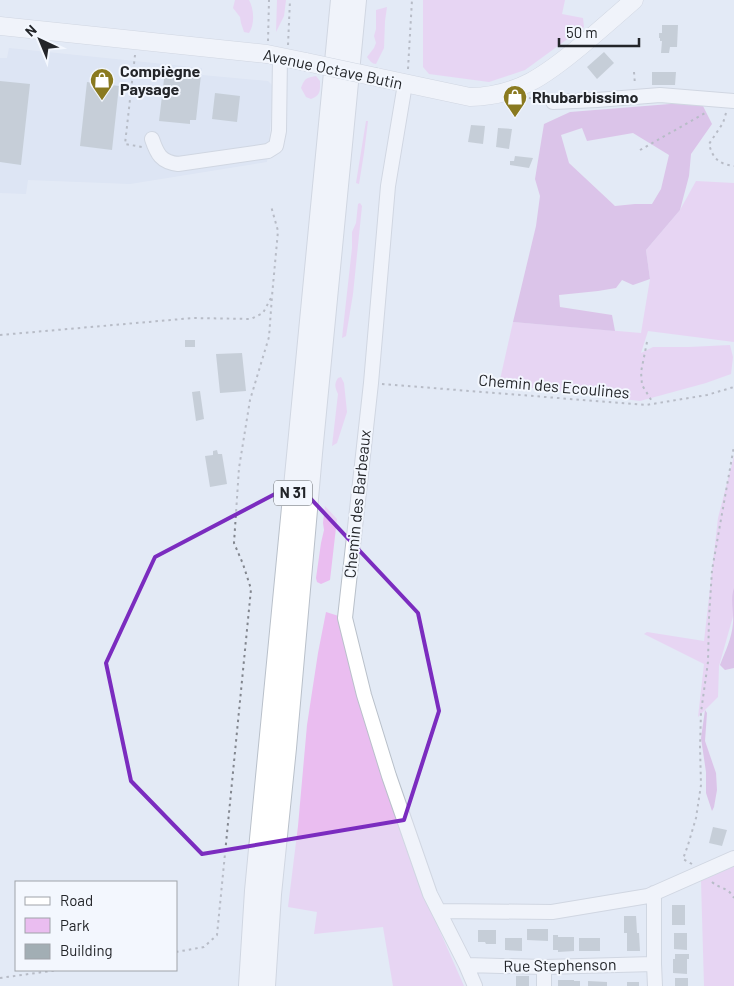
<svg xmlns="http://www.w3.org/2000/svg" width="734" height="986" viewBox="0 0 734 986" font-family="Barlow,sans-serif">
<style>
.built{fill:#d4e0f1}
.green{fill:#eabdf0}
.forest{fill:#d197d9;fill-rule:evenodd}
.building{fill:#a2aeb4}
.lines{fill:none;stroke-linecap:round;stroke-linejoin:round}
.minor-casing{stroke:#b9c0ca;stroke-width:16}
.major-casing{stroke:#b9c0ca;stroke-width:19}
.highway-casing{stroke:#b9c0ca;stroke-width:22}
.path{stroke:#82868e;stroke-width:2;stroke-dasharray:2.5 4;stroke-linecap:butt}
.minor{stroke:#fff;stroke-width:14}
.major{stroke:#fff;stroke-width:18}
.highway{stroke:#fff;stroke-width:20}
.major-bridge-casing{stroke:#b9c0ca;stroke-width:19;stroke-linecap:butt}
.major-bridge{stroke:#fff;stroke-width:18}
.marked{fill:none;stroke:#7b2cbf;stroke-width:4;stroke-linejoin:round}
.labels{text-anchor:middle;stroke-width:4;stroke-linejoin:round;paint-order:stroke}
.shield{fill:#f3f7fe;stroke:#616469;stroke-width:1}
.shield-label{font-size:15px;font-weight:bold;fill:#232529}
.street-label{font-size:16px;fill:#232529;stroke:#f3f7fe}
.poi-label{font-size:16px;font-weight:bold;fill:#232529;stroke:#f3f7fe;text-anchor:start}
</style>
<rect width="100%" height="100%" fill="#e3eaf5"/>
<path class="built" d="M9,48L202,68V75L268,81L273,86L269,145L267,162L130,184L28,180L26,194L0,193V58H7Z"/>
<path class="green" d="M235,0H249C254,9 255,24 249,33L244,32L241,23L240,17L233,8Z
M277,0H286L284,16L276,32Z
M423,0H565L562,14L583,18L584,27L525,70L489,82L429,74L423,67Z
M387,7L385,21L384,48L376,64C372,64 370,61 367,57L374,48L376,43L374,36L376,29V10Z
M316,76L320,81C320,91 321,95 311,99L306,97L301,88C305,78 306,78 316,76Z
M366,121H368L364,153L359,184L356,183Z
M696,181L734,183V342L648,331L641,353L653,347H689L730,345L733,357L731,374L706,383L640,401L499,384L513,322L641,333L650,279L646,250L680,210Z
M360,203L362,206L353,294L346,336L342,338L352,248V232L356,223L358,204Z
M341,377L344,383L347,412L337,443L332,446L338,394C335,387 334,384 338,378Z
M734,456V613L719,666L718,697L698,717L704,664L644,634L647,632L704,641L718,518Z
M325,506L337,519L330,580L321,584L317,582L316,578L321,543L324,530L323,523Z
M326,612L345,618L427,902L464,986H393L383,927L314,934L317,912L288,907L298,826L307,725L318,653Z
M734,865V986H704L701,881Z"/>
<path class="forest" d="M670,104H702L712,124L691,154L689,176L680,210L646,250L650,279L633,285L622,280L616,288L598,291L559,295L560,307L612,315L615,331L513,322L536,226L540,196L535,179L544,124L570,112ZM582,128L587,141L633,133L669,155L661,189L652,204H635L615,206L569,163L561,135Z
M734,588V668L725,670L720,665C725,652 732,638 733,623C734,611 730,600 734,588Z
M705,710L707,713L705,741L716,773L717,790L714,807L712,811L706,793V772L701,738Z"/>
<path class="building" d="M662,25H678L677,47H670L669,53H661L662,41H660V38H659V33H662Z
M604,52L614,63L597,79L587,67Z
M165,71L201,75L196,120H190V124L159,121Z
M652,72H676L675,85H652Z
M0,81L30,84L21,165L0,162Z
M87,82L119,86L112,150L80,146Z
M215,93L240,96L237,122L212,119Z
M471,125L485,126L483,144L468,142Z
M498,128L512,129L509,149L496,147Z
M515,156L533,158L529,168L510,165V161H514Z
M185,340H195V347H185Z
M242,353L246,391L220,393L216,354Z
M200,391L204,419L196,421L192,392Z
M217,450L218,454H222L227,484L210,487L205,456L213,455V451Z
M713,827L727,830L722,846L709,843Z
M672,905H685V925H672Z
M624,916H636L637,933H639L640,951H627V933H624Z
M527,929H548V941L527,940Z
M478,930H496V944H486L485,942H478Z
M674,933H687V950L674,949Z
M553,935H558V937H574V951L558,952V950H553Z
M505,938H522V951L505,950Z
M579,938H600V951H579Z
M675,954H689V959H687V974L673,973V959H675Z
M516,976H529V986H516Z
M675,978H688V986H675Z
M558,980H574V981H580V986H558Z
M588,981L607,982V986H588Z
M627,982H639V986H627Z"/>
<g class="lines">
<g class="minor-casing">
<path id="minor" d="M405,84L388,186L371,383L345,618L364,695L389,776L430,894L466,965L475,986
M553,102L597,100L660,95L734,101
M152,139C157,154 161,162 178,164L268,151L276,146L279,131L280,56
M654,893V964L655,986
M439,911L552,912L648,896L734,858
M466,965L544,967L654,964
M544,967V986"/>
</g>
<g class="major-casing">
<path id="major" d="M0,26L267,54L306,62
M376,77L470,97C518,96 546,75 582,45C600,30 617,15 634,0"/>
</g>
<g class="highway-casing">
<path id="highway" d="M249,986L255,891L341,0
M265,986L271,894L286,748L312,453L356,0"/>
</g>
<path class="path" d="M268,41L269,0
M288,45L290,0
M135,55L125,144L142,147
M408,69L412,0
M634,72L635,85
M529,98L542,100
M726,113L723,123L709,144C713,159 719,164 734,166
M640,150L707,112
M0,335L193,318L251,319L263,313L272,296L278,231L271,206
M647,342L641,372L642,385L653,403
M382,384L646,405L707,395L734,387
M692,864L683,859L688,845L696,818L701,785L700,747L701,712L708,662L709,618L712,570L734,446
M712,882C720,889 728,887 734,898
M176,952L204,947L217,935L251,589L243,564L234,543L239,468L250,400L269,337L272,296
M0,978L58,970"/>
<use href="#minor" class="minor"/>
<use href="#major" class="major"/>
<use href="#highway" class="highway"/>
<g class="major-bridge-casing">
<path id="major-bridge" d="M306,62L376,77"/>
</g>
<use href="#major-bridge" class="major-bridge"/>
</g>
<path d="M0 0H734V986H0ZM296,483L418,613L439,711L404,820L202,854L131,781L106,663L155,557Z" fill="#e3eaf5" fill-opacity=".55" fill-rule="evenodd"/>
<path class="marked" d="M296,483L418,613L439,711L404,820L202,854L131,781L106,663L155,557Z"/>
<defs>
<g id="shop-pin" transform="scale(1.25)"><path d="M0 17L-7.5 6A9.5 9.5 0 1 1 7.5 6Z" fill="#8a7a20" stroke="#f3f7fe"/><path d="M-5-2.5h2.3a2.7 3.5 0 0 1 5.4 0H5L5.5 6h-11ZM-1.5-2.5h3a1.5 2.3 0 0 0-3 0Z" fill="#fff"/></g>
</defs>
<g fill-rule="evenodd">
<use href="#shop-pin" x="102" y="80"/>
<use href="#shop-pin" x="515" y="97"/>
</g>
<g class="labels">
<rect class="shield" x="274" y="480.5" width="38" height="25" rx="4"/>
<g class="shield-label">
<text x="293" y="498">N 31</text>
</g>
<g class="street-label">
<text transform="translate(333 69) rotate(12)" y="6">Avenue Octave Butin</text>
<text transform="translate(554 386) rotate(5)" y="6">Chemin des Ecoulines</text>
<text transform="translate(357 504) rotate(-84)" y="6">Chemin des Barbeaux</text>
<text transform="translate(560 965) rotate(-1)" y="6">Rue Stephenson</text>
</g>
<g class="poi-label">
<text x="120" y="77">Compiègne<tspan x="120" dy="18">Paysage</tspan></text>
<text x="532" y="103">Rhubarbissimo</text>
</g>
</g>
<rect x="15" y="881" width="162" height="90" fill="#f3f7fe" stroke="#a0a3a9"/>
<rect x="25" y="897" width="25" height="8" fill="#ffffff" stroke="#a0a3a9"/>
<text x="60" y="906" font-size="15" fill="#232529">Road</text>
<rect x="25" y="918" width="25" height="15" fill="#eabdf0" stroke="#a0a3a9"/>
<text x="60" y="931" font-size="15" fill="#232529">Park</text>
<rect x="25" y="944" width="25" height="15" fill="#a2aeb4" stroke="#a0a3a9"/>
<text x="60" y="956" font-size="15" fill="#232529">Building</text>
<g transform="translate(40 40) rotate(316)" stroke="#f3f7fe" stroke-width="4" paint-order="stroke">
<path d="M0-4L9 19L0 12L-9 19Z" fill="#232529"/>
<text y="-8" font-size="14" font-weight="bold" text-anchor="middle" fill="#232529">N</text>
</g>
<path d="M559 38v8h80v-8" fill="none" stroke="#232529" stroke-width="2.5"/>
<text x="566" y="38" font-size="15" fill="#232529" stroke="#f3f7fe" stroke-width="4" paint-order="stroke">50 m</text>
</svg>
